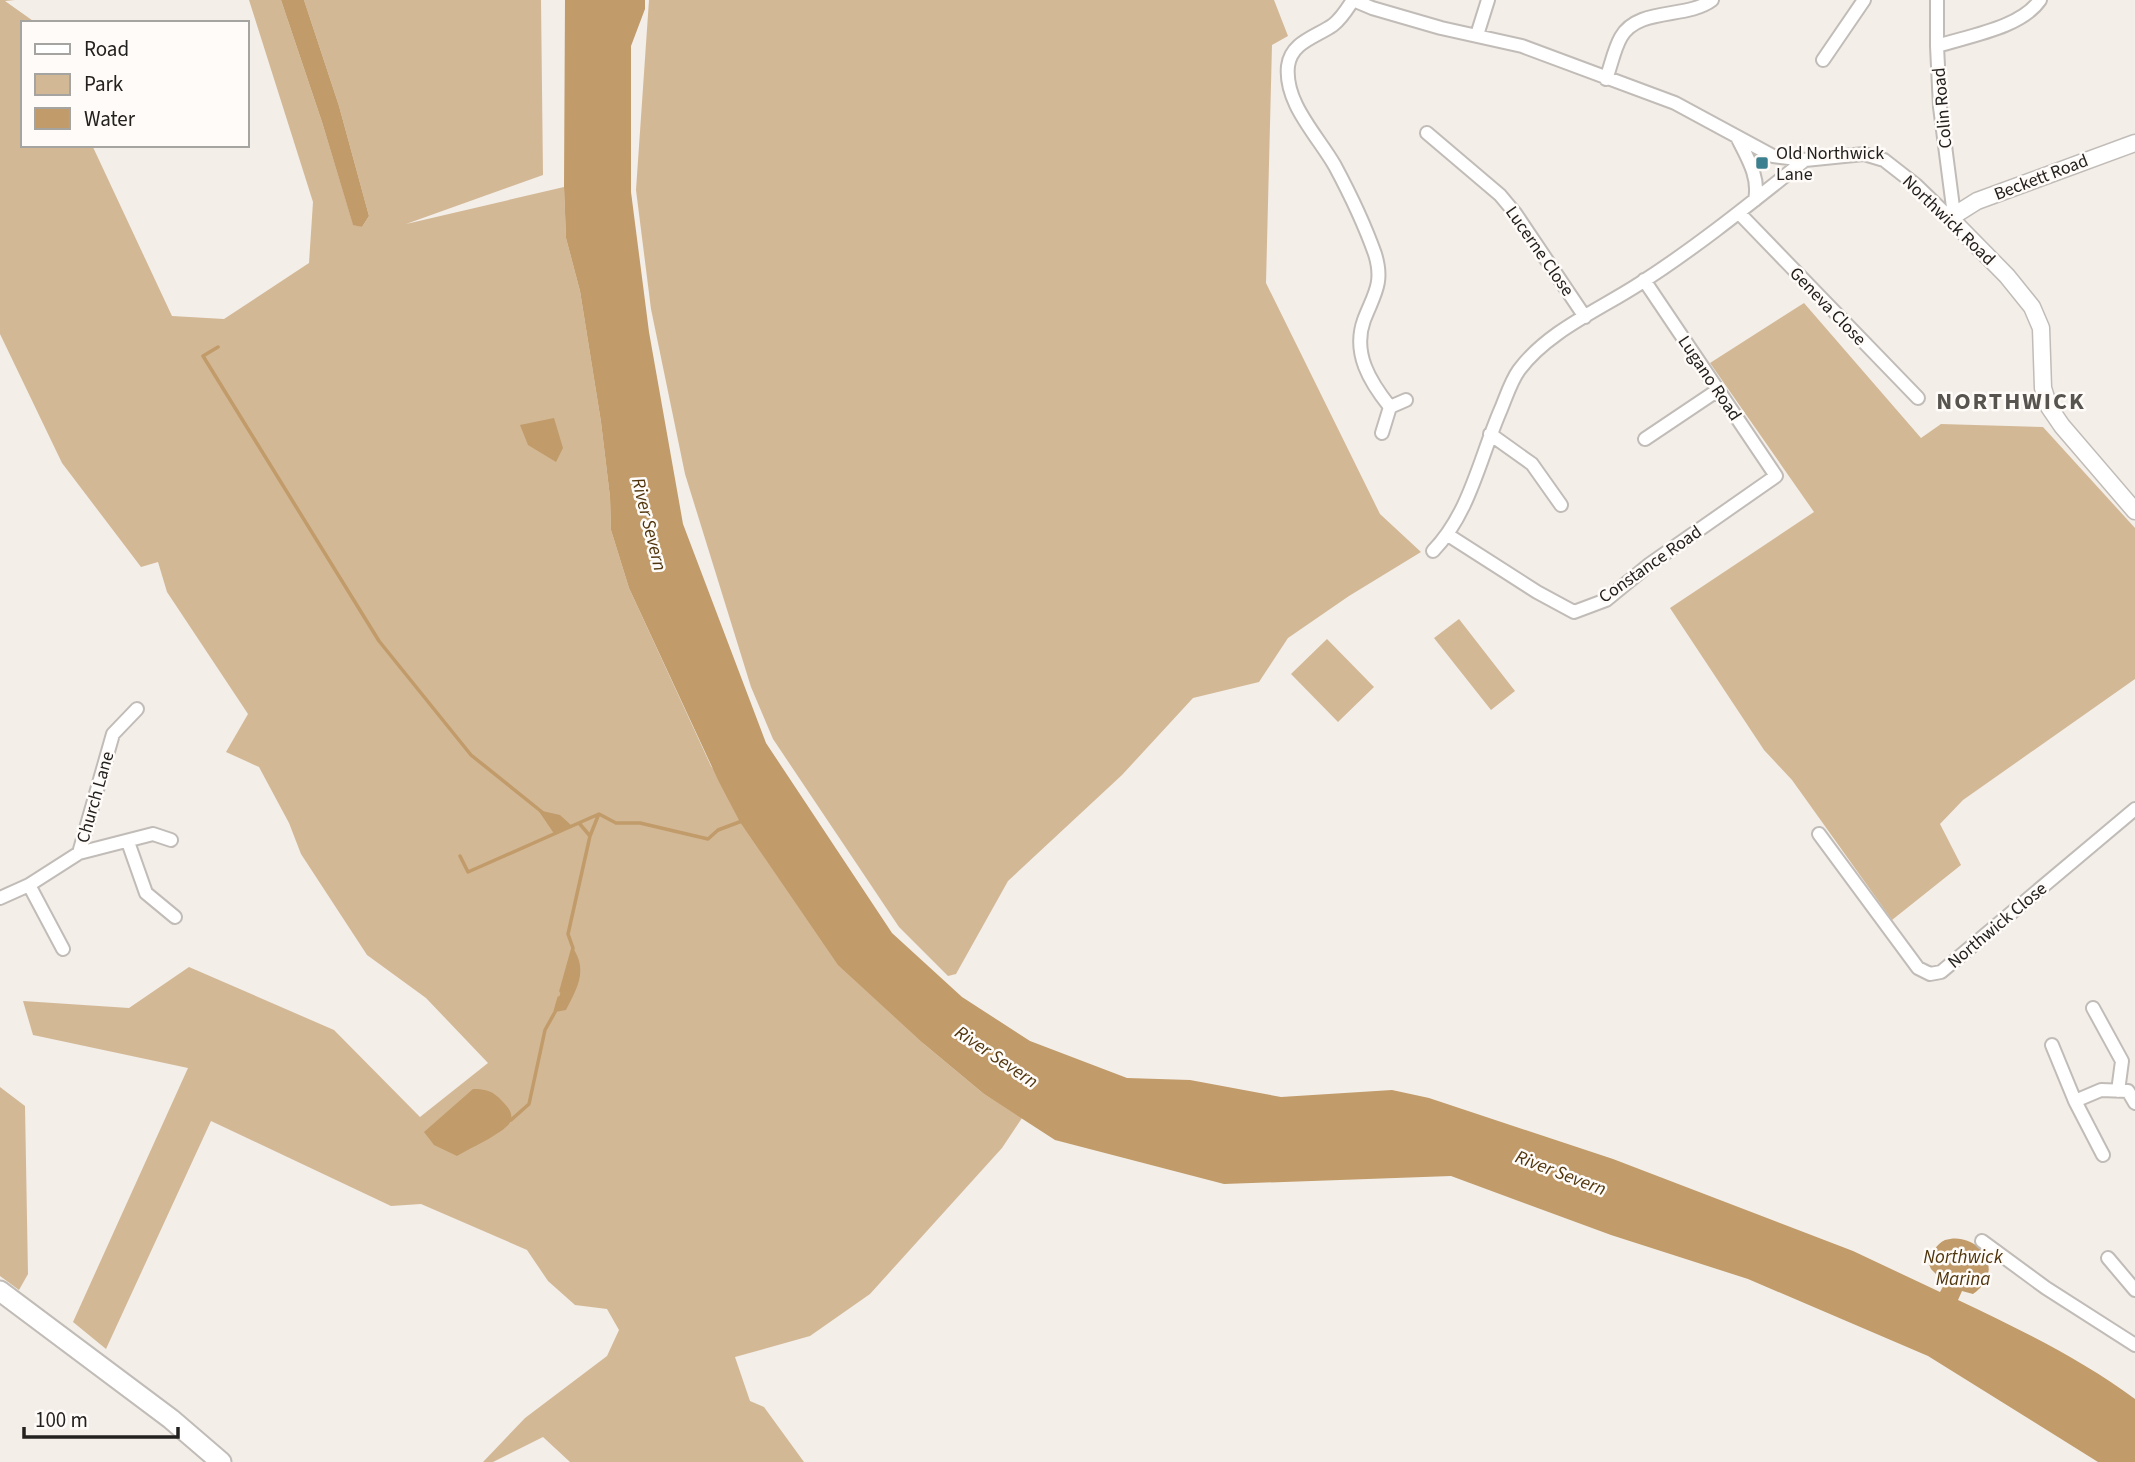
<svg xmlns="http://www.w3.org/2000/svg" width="2135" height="1462" viewBox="0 0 2135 1462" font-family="'Source Sans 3',sans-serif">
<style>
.green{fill:#d3b896}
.water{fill:#c19b69}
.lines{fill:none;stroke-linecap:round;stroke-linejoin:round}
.stream{stroke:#c19b69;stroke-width:3.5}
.minor-casing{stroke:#c1bcb7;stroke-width:16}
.tertiary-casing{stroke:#c1bcb7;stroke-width:19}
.primary-casing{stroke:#c1bcb7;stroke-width:23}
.minor{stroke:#fff;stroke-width:12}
.tertiary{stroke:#fff;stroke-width:16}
.primary{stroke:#fff;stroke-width:19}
.poi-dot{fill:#3c7f8f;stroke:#fefbf8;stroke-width:2.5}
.labels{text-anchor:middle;stroke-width:5;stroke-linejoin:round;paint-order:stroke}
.street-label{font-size:18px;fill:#23211f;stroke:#fefbf8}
.poi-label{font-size:18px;fill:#23211f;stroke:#fefbf8;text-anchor:start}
.water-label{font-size:19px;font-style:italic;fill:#50350c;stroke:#fefbf8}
.district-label{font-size:24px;font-weight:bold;letter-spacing:2px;fill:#57534e;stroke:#fefbf8}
</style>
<rect width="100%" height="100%" fill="#f3eee8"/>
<path class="green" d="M0,0H15L5,1L36,23H23V145H92L172,316L224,319L309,263L313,202L249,0H281L322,122L353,224L362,227L369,216L339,106L304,0H541L543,175L406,224L564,187L566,238L580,291L601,422L610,497L611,530L629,588L711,766L924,1044L984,1094L1022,1118L1002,1148L870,1294L810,1336L735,1357L750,1401L764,1407L804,1462H570L543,1437L493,1462H483L525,1418L607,1356L619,1330L607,1309L575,1305L548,1281L527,1250L421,1204L391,1206L211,1121L106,1349L73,1322L188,1068L33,1035L23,1001L129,1008L189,967L334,1030L420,1117L488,1063L426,998L367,955L301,854L289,823L259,767L226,752L248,714L167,592L158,562L141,567L62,463L0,334Z
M649,0H1274L1288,36L1272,45L1266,283L1380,514L1421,552L1349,596L1288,638L1259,682L1193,698L1122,775L1008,881L956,974L948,976L899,927L773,739L751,687L685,474L651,309L636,190Z
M1804,303L1921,438L1941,424L2043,427L2135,528V679L1963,800L1940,824L1961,865L1892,920L1792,780L1764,750L1670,608L1814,512L1710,363Z
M1459,619L1515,691L1491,710L1434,638Z
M1327,639L1374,687L1338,722L1291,674Z
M0,1087L25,1106L28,1274L19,1290L0,1276Z"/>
<path class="water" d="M281,0H304L339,106L369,216L362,227L353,225L322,122Z
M565,0H645V9L631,46V192L649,332L683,524L766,743L892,933L962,997L1030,1041L1127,1078L1190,1080L1281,1097L1392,1090L1429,1098L1613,1159L1767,1218L1853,1251L1940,1292L1945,1283L1931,1269L1928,1262C1932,1254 1936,1244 1945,1240C1976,1230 2009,1269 1973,1294L1962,1291L1958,1300C2019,1329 2081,1359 2135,1399V1462H2098L1928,1356L1748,1279L1611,1235L1451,1176L1224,1184L1055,1140L984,1094L924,1044L838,965L740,822L719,782L629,588L611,530L610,497L601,422L580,291L566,238L564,187Z
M554,418L563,448L556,462L528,445L520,425Z
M538,810L560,815L572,826L555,835Z
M573,948C588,971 577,988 566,1010L555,1012Z
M473,1089C486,1089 493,1091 502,1101C507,1106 513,1112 511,1120C509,1131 468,1149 457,1156L434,1145L424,1132Z"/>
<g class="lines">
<path class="stream" d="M218,347L203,356L379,641L471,755L542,812
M590,836L598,816
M460,856L468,872L599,814L616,823H640L708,839L718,830L742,821
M561,991L573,948L568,934L590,836L579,823
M511,1120L529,1104L545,1030L555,1012L559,998"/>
<g class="minor-casing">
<path id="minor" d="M1353,0L1372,8L1441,28L1522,46L1675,103L1773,156L1805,160L1864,154L1884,160L1916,185L1950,218
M1353,0C1347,9 1342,18 1333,25C1316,37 1291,42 1288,66C1284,103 1318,136 1335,166C1350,194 1364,223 1375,254C1384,283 1374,294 1364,320C1352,353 1370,382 1390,407
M1937,0V46L1940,107L1954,215
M1477,35L1488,0
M1937,46C1968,36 2021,28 2040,0
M1823,60L1864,0
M1606,79C1611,66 1614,49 1621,37C1638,7 1687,19 1712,0
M1427,133L1500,195L1515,213L1585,317
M1737,137C1747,157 1760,177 1755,200
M1739,213L1918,398
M1382,433L1390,407L1406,400
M1490,434L1532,464L1561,505
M1645,439L1718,390
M1448,535L1537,592L1574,612L1606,600L1650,564L1776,476L1644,280
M1433,551C1470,513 1480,457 1501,409C1506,397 1511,381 1519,370C1548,331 1599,310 1639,284C1697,247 1751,203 1805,160
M1819,834L1918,968L1930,974L1941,972L2135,809
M128,842L146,893L175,917
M79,853L153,834L171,840
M29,885L63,949
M0,898L29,885L79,853L113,734L137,709
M2093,1008L2122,1061L2118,1091
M2052,1045L2075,1101L2103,1155
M2075,1101L2101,1090L2128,1091L2135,1103
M1982,1241L2046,1288L2135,1345
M2108,1258L2135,1290"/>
</g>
<g class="tertiary-casing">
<path id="tertiary" d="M2135,143L1977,201L1950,218L2007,276L2032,307L2041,328L2043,388L2049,407L2062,426L2135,511"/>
</g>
<g class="primary-casing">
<path id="primary" d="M0,1291L171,1419L221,1462"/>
</g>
<use href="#minor" class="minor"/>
<use href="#tertiary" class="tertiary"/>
<use href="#primary" class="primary"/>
</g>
<rect class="poi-dot" x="1755" y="156" width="14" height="14" rx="3.5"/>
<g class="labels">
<g class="street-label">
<text transform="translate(1942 108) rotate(-95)" y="6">Colin Road</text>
<text transform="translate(2041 177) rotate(-21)" y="6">Beckett Road</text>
<text transform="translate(1949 220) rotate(44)" y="6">Northwick Road</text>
<text transform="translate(1540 251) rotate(55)" y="6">Lucerne Close</text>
<text transform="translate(1828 306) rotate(46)" y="6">Geneva Close</text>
<text transform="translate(1710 378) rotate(56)" y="6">Lugano Road</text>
<text transform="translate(1650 564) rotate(-35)" y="6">Constance Road</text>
<text transform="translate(95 797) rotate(-74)" y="6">Church Lane</text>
<text transform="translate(1997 925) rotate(-40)" y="6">Northwick Close</text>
</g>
<g class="poi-label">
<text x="1776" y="159">Old Northwick<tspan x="1776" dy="21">Lane</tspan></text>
</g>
<g class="water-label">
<text transform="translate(650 524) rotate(76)" y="7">River Severn</text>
<text transform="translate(997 1056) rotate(34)" y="7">River Severn</text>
<text transform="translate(1561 1172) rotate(21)" y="7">River Severn</text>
<text x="1963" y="1263">Northwick<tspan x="1963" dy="22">Marina</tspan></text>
</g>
<g class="district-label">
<text x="2011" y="409">NORTHWICK</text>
</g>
</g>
<rect x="21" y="21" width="228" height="126" fill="#fefbf8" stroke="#a6a4a1" stroke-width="2"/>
<rect x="35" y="44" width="35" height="10" fill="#ffffff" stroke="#a6a4a1" stroke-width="2"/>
<text x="84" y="56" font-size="21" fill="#23211f">Road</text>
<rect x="35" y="74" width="35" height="21" fill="#d3b896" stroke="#a6a4a1" stroke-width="2"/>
<text x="84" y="91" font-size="21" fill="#23211f">Park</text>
<rect x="35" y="108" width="35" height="21" fill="#c19b69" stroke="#a6a4a1" stroke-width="2"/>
<text x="84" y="126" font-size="21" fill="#23211f">Water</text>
<path d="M24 1427v10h154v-10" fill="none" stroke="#23211f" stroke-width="3.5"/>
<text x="35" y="1427" font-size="21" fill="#23211f" stroke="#fefbf8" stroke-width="5" paint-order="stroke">100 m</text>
</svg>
